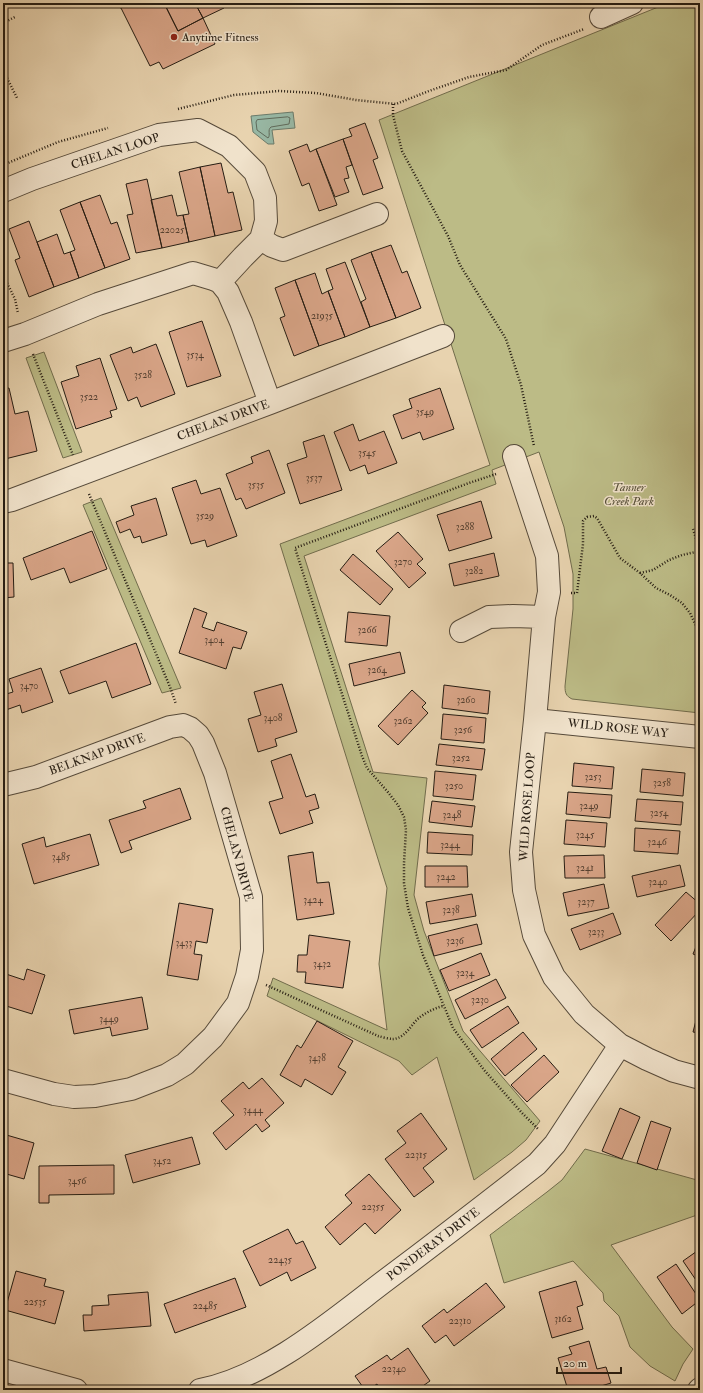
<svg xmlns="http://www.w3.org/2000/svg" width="703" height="1393" viewBox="0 0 703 1393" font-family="'IM FELL Double Pica',serif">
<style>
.green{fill:#bcbb86;stroke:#716c4c}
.water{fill:#98b9a6;stroke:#6a7b6b}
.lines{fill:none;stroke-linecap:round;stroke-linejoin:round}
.shore{stroke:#5f6b5c;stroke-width:1}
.building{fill:#d9a588;stroke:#261d13}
.minor-casing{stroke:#564a3a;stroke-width:24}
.path{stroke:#261d13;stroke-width:2.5;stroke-dasharray:1 2;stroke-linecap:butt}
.minor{stroke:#f0e2cb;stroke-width:22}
.poi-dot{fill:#8f2418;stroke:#f0e2cb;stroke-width:1.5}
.labels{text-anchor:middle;stroke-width:3;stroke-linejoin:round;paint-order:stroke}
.number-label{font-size:10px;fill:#533f30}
.poi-label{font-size:12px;fill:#261d13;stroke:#f0e2cb;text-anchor:start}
.street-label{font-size:12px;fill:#261d13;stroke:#f0e2cb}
.park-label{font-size:12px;font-style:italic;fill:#534c36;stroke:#f0e2cb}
</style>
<rect width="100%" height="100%" fill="#e8d3af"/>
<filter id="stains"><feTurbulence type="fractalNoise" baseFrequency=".005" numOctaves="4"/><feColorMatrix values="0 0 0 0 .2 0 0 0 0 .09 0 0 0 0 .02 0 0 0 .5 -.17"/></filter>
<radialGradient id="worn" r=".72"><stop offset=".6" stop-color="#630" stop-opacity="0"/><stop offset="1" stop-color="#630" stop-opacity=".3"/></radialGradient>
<path class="green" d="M668,3H700V713L572,699C566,696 565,693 565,686L573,609V574L564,527L539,452L492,470L496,484L304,556L373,772L427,778L414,895L424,931L463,1031L540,1121L526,1140L512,1152L474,1180L437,1057L412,1075L399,1061L267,996L273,978L387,1030L379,964L387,888L280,544L490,465L379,120Z
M44,352L82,452L63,458L26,358Z
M101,498L181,688L162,693L83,505Z
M585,1149L697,1180L700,1186V1214L611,1245L672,1327L693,1349L683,1364L675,1381L650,1366L630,1347L619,1316L604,1301L603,1293L573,1261L504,1283L490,1235L547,1192L562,1180Z"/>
<path class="water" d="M293,112L295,128L272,130L274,144H268L253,132L251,116Z"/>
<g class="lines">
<path class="shore" d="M288,117L290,118L289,124L271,127C267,130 271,135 268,138L257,130L256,122L257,120Z"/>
</g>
<path class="building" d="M117,3H164L178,31L203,18L215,44L163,69L159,62L150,66L121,8L116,6Z
M164,3H195L203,18L178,31Z
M195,3H222L224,8L203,18Z
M365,123L378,158L373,160L383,188L363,195L343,139L352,136L349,129Z
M343,139L352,165L346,167L349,178L344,179L349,192L335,197L316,149Z
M307,144L310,152L316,149L337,205L319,211L309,183L302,186L289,151Z
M221,163L228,193L233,192L242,230L215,236L200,167Z
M200,167L215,236L189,242L183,215L189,214L179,172Z
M147,179L162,248L136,253L127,215L133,214L126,184Z
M100,195L111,224L117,222L130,259L105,268L80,202Z
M172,195L177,216L183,215L189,242L162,248L151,200Z
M80,202L105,268L79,278L70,252L75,250L60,210Z
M29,221L54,287L29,297L15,260L20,258L9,229Z
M57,234L64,254L70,252L79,278L54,287L37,242Z
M391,245L402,273L407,271L421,308L396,318L371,252Z
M371,252L396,318L370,327L361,302L366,299L351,260Z
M345,262L370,327L345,337L328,291L333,289L326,269Z
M315,273L322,294L328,291L345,337L319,346L295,280Z
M295,280L319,346L294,356L280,318L285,316L275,288Z
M202,321L221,376L187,387L169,332Z
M156,344L175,394L141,407L137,397L128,401L110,355L131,347L133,353Z
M100,358L117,409L110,411L112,417L76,429L61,382L79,376L76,366Z
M9,388L15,414L28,411L37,451L5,459L3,451V389Z
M440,388L454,429L423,440L420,432L402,439L393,415L412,408L409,399Z
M353,424L359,441L384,431L397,463L368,474L365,465L350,471L334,432Z
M324,435L342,490L300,504L287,464L307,457L303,442Z
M269,450L285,493L246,509L241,498L236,500L226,474L253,463L251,457Z
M196,480L201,494L220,488L237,536L207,547L205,540L191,544L172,488Z
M156,498L167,535L142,543L140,536L134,538L130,529L120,533L116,522L134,515L131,506Z
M481,501L492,538L449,551L437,515Z
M92,531L107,569L70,583L64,568L31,580L23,558Z
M398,532L423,559L417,564L426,573L409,588L376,551Z
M494,553L499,576L454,586L449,564Z
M353,554L393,589L380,605L340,570Z
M3,563H13L14,597L3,598Z
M194,608L207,613L202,627L214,631L217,622L247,632L241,649L233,647L226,669L179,653Z
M348,612L390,616L387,646L345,642Z
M136,643L151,684L112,698L106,681L69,694L60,671Z
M400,652L405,673L354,686L349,664Z
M41,668L53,702L22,713L20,705L3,711V695L13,692L9,679Z
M282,684L297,732L275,739L277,746L258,752L248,719L261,715L254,692Z
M444,685L490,691L488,714L442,708Z
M412,690L426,703L422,707L428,713L398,745L378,726Z
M443,714L486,718L484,743L441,739Z
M439,744L485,749L482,770L436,765Z
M291,754L306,797L315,794L319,808L309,811L313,823L280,834L269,802L283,798L271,761Z
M574,763L614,767L612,789L572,786Z
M642,769L685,773L683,796L640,792Z
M435,771L476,775L473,800L433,796Z
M180,788L191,819L129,841L132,849L121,853L109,820L146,808L143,801Z
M568,792L612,795L610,818L566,814Z
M637,799L683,802L681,825L635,821Z
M432,801L475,806L472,827L429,822Z
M566,820L607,823L605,847L564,844Z
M635,828L680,831L678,854L634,851Z
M428,832L473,835L472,855L427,853Z
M90,834L99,865L34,884L22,844L44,837L46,847Z
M313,852L317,883L329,882L334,914L297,920L288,856Z
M604,855L605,878H565L564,856Z
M680,865L685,886L637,897L632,876Z
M425,866H467L468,887H425Z
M604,884L609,908L568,916L563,893Z
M686,892L700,904V910L671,941L655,925Z
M472,894L476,916L430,924L426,902Z
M179,903L213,909L207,943L196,941L194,954L202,955L198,980L167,975Z
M613,913L621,934L580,950L571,929Z
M477,924L482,944L434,956L428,936Z
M309,935L350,941L343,988L305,983L306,972H297L298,955H307Z
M700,937V957L693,954Z
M481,953L490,975L449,991L440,970Z
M27,969L45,975L32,1014L3,1005V973L24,980Z
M496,979L506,998L465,1019L455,1000Z
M142,997L148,1029L112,1036L110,1027L74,1034L69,1010Z
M700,1005V1033L693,1032Z
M508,1006L519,1023L482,1048L470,1030Z
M317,1021L353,1041L338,1067L346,1072L332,1095L305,1079L301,1087L280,1075L297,1045L301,1048Z
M523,1032L537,1049L505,1076L491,1059Z
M544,1055L559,1072L527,1102L511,1085Z
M262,1078L284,1103L265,1120L270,1126L262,1132L256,1124L226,1150L213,1133L234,1115L221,1101L243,1082L249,1089Z
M620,1108L640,1117L622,1159L602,1151Z
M421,1113L447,1149L423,1168L434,1182L414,1197L385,1159L406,1143L397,1131Z
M651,1121L671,1128L657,1170L637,1163Z
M3,1134L34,1143L24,1179L3,1173Z
M192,1137L200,1164L133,1183L125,1155Z
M114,1165V1194L49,1195V1203H39V1166Z
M369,1174L401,1210L375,1234L365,1223L340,1245L325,1227L352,1203L345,1195Z
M288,1229L296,1244L303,1241L316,1268L291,1281L287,1272L260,1286L243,1251Z
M700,1249V1286L683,1261Z
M676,1264L700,1300L682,1314L657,1277Z
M16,1271L46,1279L44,1286L64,1291L55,1324L5,1310Z
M235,1278L246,1307L175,1333L164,1304Z
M576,1281L583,1305L577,1307L583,1329L552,1338L539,1292Z
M486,1283L505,1307L454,1346L446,1335L435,1343L422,1326L444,1309L447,1313Z
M148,1292L151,1326L84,1331L83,1315H92V1306L109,1305L108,1295Z
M589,1341L597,1369L606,1367L611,1383L588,1390H568L558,1358L572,1354L569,1347Z
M408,1348L430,1381L417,1390H380L377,1384L368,1390H365L355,1376L387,1355L391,1360Z"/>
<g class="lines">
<g class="minor-casing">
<path id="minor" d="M601,17L632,3
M3,191L32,179L159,135L198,130L229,146L255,172L265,198L266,221L261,239L243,257L220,282
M261,239L272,246L283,250L377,214
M3,341L25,334L98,304L193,273L213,279L220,282L228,292L241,322L270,403
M514,456L547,556L549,592L544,617L535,720L521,852L524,890L534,935L554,977L584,1014L620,1045L647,1059L674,1071L700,1078
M3,502L12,500L270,403L443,336
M461,631L489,617L513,616L544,617
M535,720L700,737
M3,785L36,777L170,727L183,725L190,728L198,735L203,743L215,773L251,897L252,950L247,976L238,1003L213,1037L185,1064L167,1075L131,1089L95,1096L74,1097L54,1094L3,1080
M3,1370L76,1390
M200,1390C265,1378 331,1322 382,1283C434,1244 486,1204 537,1164L555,1144L620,1045
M699,1390L700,1389"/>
</g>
<path class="path" d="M3,23L15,17
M3,70L17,98
M393,104V115L402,151L448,236L460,265L506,339L521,385L534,446
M178,109L234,95L279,91L316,93L356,100L396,104L429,91L469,77L506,70L542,45L584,29
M3,165L58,142L108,128
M3,275L15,299L18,313
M33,354L73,455
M496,474L469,483L295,548L362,756L367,768L387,791L398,805L404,817L406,830L404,863V883L408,908L423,955L453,1028L484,1070L522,1113L539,1130
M89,494L170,687L176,704
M693,529L700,551
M640,573L653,570L669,560L682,555L700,551
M571,593H577L583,544V521L587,517L594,516L597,518L620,558L640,573L656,588L670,595L682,603L690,613L700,634
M266,985L378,1036C382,1037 389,1039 393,1039C406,1038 411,1024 420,1017C427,1012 435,1008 443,1006"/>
<use href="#minor" class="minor"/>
</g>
<circle class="poi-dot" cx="174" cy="37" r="4"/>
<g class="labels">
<g class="number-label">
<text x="172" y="233">22025</text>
<text x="322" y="319">21935</text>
<text x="195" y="358">3534</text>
<text x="143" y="378">3528</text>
<text x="89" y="400">3522</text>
<text x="425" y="415">3549</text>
<text x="367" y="456">3545</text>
<text x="314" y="481">3537</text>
<text x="256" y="488">3535</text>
<text x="205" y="519">3529</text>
<text x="465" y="530">3288</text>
<text x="403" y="565">3270</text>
<text x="474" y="574">3282</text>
<text x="367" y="633">3266</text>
<text x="214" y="643">3404</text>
<text x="377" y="673">3264</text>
<text x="29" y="689">3470</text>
<text x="466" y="703">3260</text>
<text x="273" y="721">3408</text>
<text x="403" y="724">3262</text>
<text x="463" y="733">3256</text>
<text x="461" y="761">3252</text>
<text x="593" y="780">3253</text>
<text x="662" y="786">3258</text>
<text x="454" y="789">3250</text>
<text x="589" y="809">3249</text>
<text x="659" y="816">3254</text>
<text x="452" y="818">3248</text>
<text x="585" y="838">3245</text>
<text x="657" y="845">3246</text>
<text x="450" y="848">3244</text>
<text x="61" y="860">3485</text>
<text x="585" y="871">3241</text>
<text x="446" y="880">3242</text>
<text x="658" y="885">3240</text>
<text x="313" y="903">3424</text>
<text x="586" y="905">3237</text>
<text x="451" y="913">3238</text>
<text x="596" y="935">3233</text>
<text x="455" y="944">3236</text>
<text x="184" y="946">3433</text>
<text x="322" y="967">3432</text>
<text x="465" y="976">3234</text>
<text x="480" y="1003">3230</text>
<text x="109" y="1022">3449</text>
<text x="317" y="1061">3438</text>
<text x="253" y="1113">3444</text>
<text x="416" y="1158">22315</text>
<text x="162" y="1164">3452</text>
<text x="77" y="1184">3456</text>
<text x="373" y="1210">22355</text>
<text x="280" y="1263">22435</text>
<text x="35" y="1305">22535</text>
<text x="205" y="1309">22485</text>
<text x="563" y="1322">3162</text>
<text x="460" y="1324">22310</text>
<text x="394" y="1372">22340</text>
</g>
<g class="poi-label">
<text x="182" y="41">Anytime Fitness</text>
</g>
<g class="street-label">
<text transform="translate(115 151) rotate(-18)" y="4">CHELAN LOOP</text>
<text transform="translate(223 420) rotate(-20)" y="4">CHELAN DRIVE</text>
<text transform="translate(618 728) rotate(6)" y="4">WILD ROSE WAY</text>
<text transform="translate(97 754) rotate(-20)" y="4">BELKNAP DRIVE</text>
<text transform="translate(527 807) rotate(-86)" y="4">WILD ROSE LOOP</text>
<text transform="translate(237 854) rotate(75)" y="4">CHELAN DRIVE</text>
<text transform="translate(433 1244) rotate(-37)" y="4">PONDERAY DRIVE</text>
</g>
<g class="park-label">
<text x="629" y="491">Tanner<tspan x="629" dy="14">Creek Park</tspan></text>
</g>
</g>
<rect width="703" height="1393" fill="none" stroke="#e8d3af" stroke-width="16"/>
<rect x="4" y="4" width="695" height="1385" fill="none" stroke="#261d13" stroke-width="2"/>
<rect x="8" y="8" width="687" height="1377" fill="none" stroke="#261d13"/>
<path d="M557 1367v6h64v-6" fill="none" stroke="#261d13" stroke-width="2"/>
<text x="563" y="1367" font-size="12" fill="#261d13" stroke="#f0e2cb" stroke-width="3" paint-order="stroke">20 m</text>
<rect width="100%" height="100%" filter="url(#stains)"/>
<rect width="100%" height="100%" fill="url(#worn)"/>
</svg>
